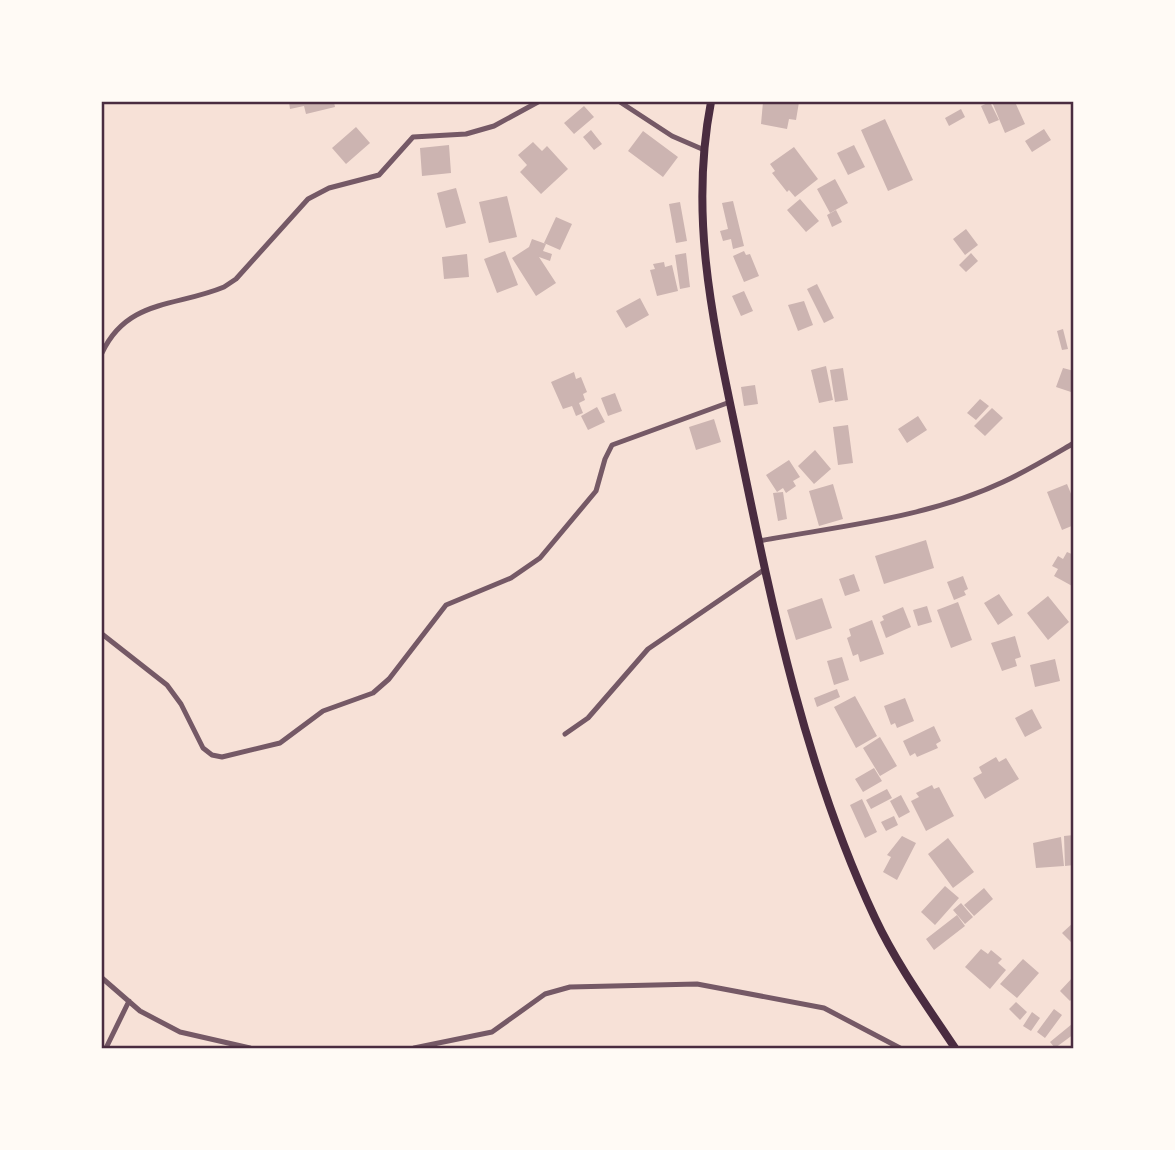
<svg xmlns="http://www.w3.org/2000/svg" width="1175" height="1150" viewBox="0 0 1175 1150" font-family="'Exo 2',sans-serif">
<style>
.building{fill:#ccb4b1}
.lines{fill:none;stroke-linecap:round;stroke-linejoin:round}
.minor{stroke:#755966;stroke-width:5}
.secondary{stroke:#4a2c40;stroke-width:8}
.neatline{fill:none;stroke:#4a2c40;stroke-width:2.5}
</style>
<rect width="100%" height="100%" fill="#f7e1d7"/>
<path class="building" d="M289,102H334L335,107L306,114L304,106L290,109Z
M763,102H799L796,120L789,119L787,129L761,124Z
M990,102L999,120L989,124L981,106Z
M992,102H1015L1025,124L1005,133Z
M584,106L594,117L574,134L564,123Z
M961,109L965,117L949,126L945,118Z
M885,119L913,180L888,191L861,130Z
M356,127L370,143L346,164L332,148Z
M1044,129L1051,140L1032,152L1025,141Z
M591,130L602,144L594,150L583,137Z
M643,131L678,157L663,177L628,151Z
M533,142L542,151L547,146L568,169L541,194L520,172L527,165L518,155Z
M449,145L451,173L422,176L420,148Z
M854,145L865,167L848,175L837,153Z
M794,147L818,179L795,197L789,190L787,192L772,173L775,171L770,164Z
M835,179L848,203L830,213L817,189Z
M456,188L466,223L446,228L437,193Z
M507,196L517,237L489,243L479,202Z
M800,199L819,221L806,232L787,210Z
M733,201L744,246L733,249L731,239L723,241L720,231L728,229L722,203Z
M680,202L687,241L676,243L669,204Z
M836,210L842,222L832,227L827,215Z
M556,217L572,224L560,250L544,243Z
M966,229L978,245L965,255L953,239Z
M532,239L546,244L543,251L552,254L550,261L539,257L556,283L536,296L512,258L529,247Z
M505,251L518,285L497,293L484,259Z
M744,251L746,255L750,254L759,276L744,282L733,256Z
M686,253L690,287L680,289L675,255Z
M971,253L978,261L966,272L959,265Z
M467,254L469,277L444,279L442,257Z
M664,262L665,267L672,265L678,291L657,296L650,270L655,269L653,264Z
M817,284L834,318L824,323L807,289Z
M744,291L753,311L741,316L732,296Z
M640,298L649,315L626,328L616,311Z
M804,301L813,325L798,331L788,305Z
M1063,329L1068,349L1062,350L1057,331Z
M826,366L833,400L819,403L811,370Z
M843,368L848,400L835,402L830,370Z
M1063,368L1074,371V393L1056,387Z
M574,372L576,379L581,377L587,392L583,394L585,400L579,403L583,413L576,416L572,406L563,409L551,382Z
M755,385L758,404L744,406L741,387Z
M615,393L622,411L608,416L601,398Z
M980,399L989,406L976,420L967,413Z
M597,407L605,422L588,430L581,416Z
M992,408L1003,418L985,436L974,426Z
M918,416L927,430L907,443L898,429Z
M714,419L721,442L696,450L689,427Z
M848,425L853,463L838,465L833,427Z
M815,450L831,469L814,484L798,466Z
M789,460L800,477L793,481L796,486L786,493L783,488L777,492L766,475Z
M833,484L843,519L819,526L809,491Z
M1067,484L1074,501V525L1062,530L1047,492Z
M783,492L787,519L778,521L773,493Z
M926,540L934,568L884,584L875,556Z
M1067,552L1074,555V587L1054,576L1058,569L1052,566L1058,556L1063,559Z
M854,574L860,591L845,596L839,579Z
M963,576L968,589L964,591L966,595L954,600L947,582Z
M999,594L1013,615L998,625L984,603Z
M1048,596L1069,622L1048,640L1027,613Z
M822,598L832,628L796,640L787,610Z
M958,602L972,640L951,648L937,610Z
M927,606L932,622L918,626L913,610Z
M903,607L911,627L886,638L880,622L884,620L882,616Z
M872,620L884,654L860,662L858,654L853,656L847,638L851,636L849,629Z
M1015,636L1021,657L1015,659L1017,666L1002,671L991,643Z
M842,657L849,680L834,685L827,661Z
M1055,659L1060,681L1035,687L1030,665Z
M837,689L840,697L817,707L814,698Z
M855,696L877,736L856,748L834,707Z
M905,698L914,721L897,728L895,723L891,725L884,706Z
M1032,709L1042,728L1025,737L1015,718Z
M934,726L941,741L936,744L938,748L917,757L915,753L910,756L903,741Z
M880,737L897,766L880,776L863,748Z
M996,757L999,762L1006,758L1019,779L985,799L973,778L982,773L979,767Z
M874,768L882,781L863,792L855,779Z
M932,785L934,789L939,787L954,816L926,831L911,801L919,797L916,793Z
M887,789L892,798L871,809L866,800Z
M901,795L910,812L899,818L890,801Z
M862,799L877,832L865,838L850,805Z
M894,816L898,825L886,831L881,822Z
M1074,835V865L1065,866L1064,836Z
M902,836L916,843L897,880L883,872L891,857L887,855Z
M1061,837L1064,866L1036,868L1033,843Z
M948,838L974,872L953,888L928,854Z
M945,886L959,898L935,925L921,912Z
M984,888L993,899L974,916L964,905Z
M961,903L973,917L965,924L953,910Z
M957,915L965,926L934,950L926,939Z
M1074,922V945L1062,933Z
M981,949L988,954L991,950L1002,959L998,963L1006,970L990,989L965,967Z
M1023,959L1039,973L1017,998L1000,984Z
M1074,976V997L1070,1001L1060,991Z
M1016,1002L1027,1012L1020,1020L1009,1009Z
M1054,1009L1062,1015L1045,1038L1037,1032Z
M1032,1012L1040,1018L1031,1031L1023,1026Z
M1072,1024L1074,1034L1055,1048L1050,1042Z"/>
<g class="lines">
<path class="minor" d="M620,102L672,136L702,149
M102,353C127,299 176,307 224,287L236,279L308,199L329,188L379,175L413,137L466,134L494,126L538,102
M759,541C840,526 927,518 1003,482C1027,471 1050,457 1074,443
M102,634L167,685L181,704L203,748L212,755L222,757L280,743L323,711L373,693L389,679L446,605L511,578L540,558L596,491L605,459L612,445L730,402
M565,734L588,718L648,649L765,569
M102,978L140,1011L180,1032L250,1048
M106,1048L129,1001
M414,1048L492,1032L545,994L570,987L697,984L824,1008L900,1048"/>
<path class="secondary" d="M711,102C688,221 715,330 739,446C772,606 805,769 875,918C896,963 927,1006 955,1048"/>
</g>
<rect width="1175" height="1150" fill="none" stroke="#fffaf5" stroke-width="206"/>
<rect x="103" y="103" width="969" height="944" class="neatline"/>
</svg>
